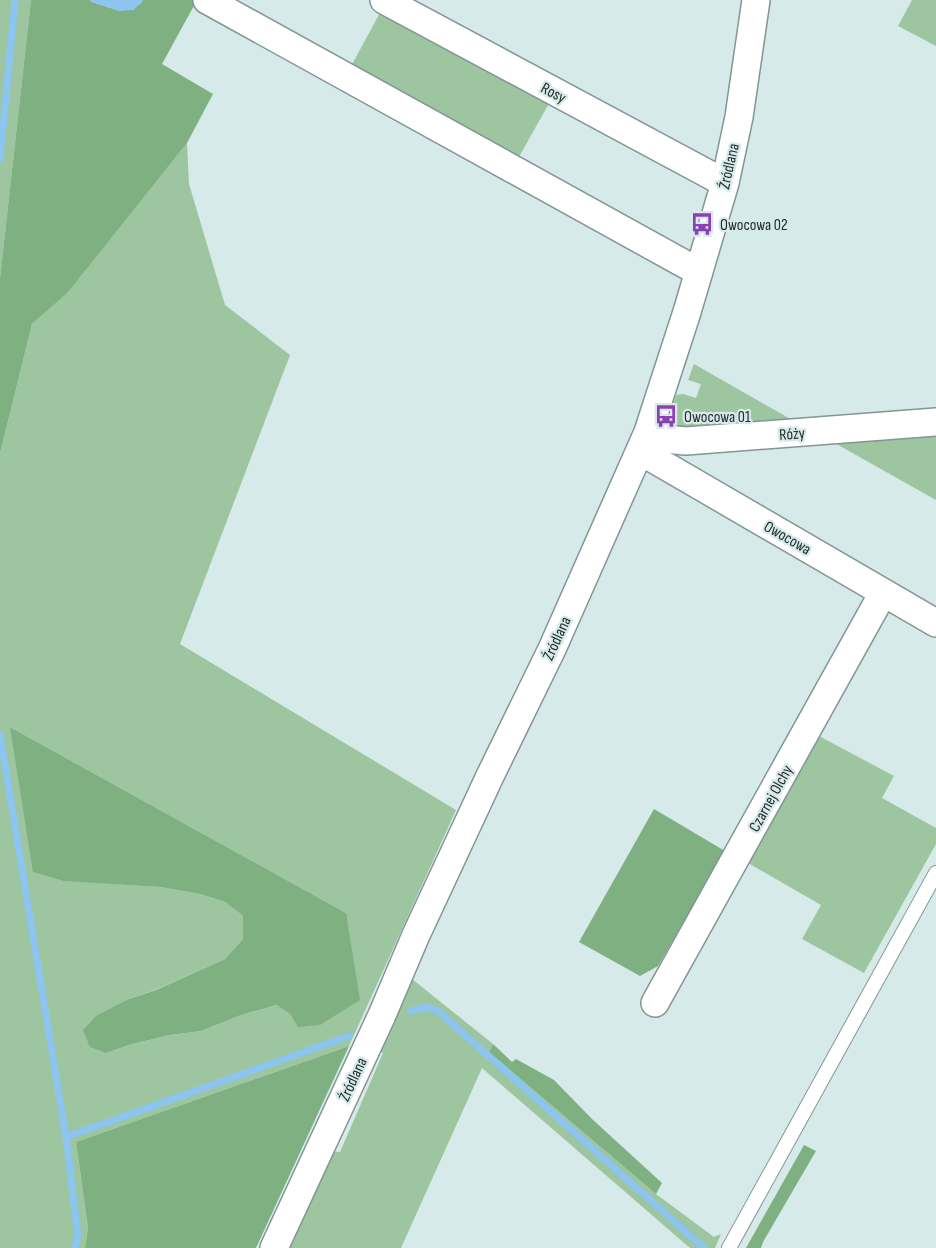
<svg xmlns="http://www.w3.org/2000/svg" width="936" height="1248" viewBox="0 0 936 1248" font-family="'Sofia Sans Condensed',sans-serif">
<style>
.green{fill:#9dc5a0;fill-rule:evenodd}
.forest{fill:#7eb082}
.water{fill:#8cc5f0}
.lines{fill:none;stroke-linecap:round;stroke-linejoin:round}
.stream{stroke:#8cc5f0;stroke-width:7}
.service-casing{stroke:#839594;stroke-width:16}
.minor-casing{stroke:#839594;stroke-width:30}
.service{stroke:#fff;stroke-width:14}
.minor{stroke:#fff;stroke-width:27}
.labels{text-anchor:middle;stroke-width:4.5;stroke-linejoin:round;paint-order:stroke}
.street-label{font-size:16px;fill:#232a2a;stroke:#d6eae9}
.poi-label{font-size:16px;fill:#232a2a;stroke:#d6eae9;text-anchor:start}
</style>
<rect width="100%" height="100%" fill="#d6eae9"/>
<path class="green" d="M0,0H31L0,278Z
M912,0H936V46L898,26Z
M382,9L551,100L516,162L349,70Z
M187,143L189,184L225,305L290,355L180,644L456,810L349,1046L76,1142L88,1228L85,1248H0V453L32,324L68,291ZM10,727L346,913L298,1026L290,1014L278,1005L241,1015L201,1031L170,1035L132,1044L106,1053L129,999L155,990L225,959L243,939V916L225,902L200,894L160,887L103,883Z
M694,364L794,421L683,432L668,423L676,395L683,394L696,398L701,384L688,380Z
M936,431V500L824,437Z
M819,736L894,776L882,798L936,828V844L864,973L802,939L821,905L748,863Z
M412,979L493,1044L489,1052L656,1194L714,1237L721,1234L715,1248H690L482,1068L401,1248H283L327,1151L340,1152L383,1053L379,1051L382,1041L387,1039Z"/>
<path class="forest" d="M31,0H90L92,2L120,11L140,4L143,0H192L196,2L162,64L213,94L187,143L68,292L32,324L0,453V278Z
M10,727L346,913L360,1000L320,1025L298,1027L290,1014L277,1005L241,1015L201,1031L170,1035L132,1044L106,1053L90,1047L83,1030L96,1016L129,999L156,990L225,959L243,939V916L225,902L200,894L160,887L64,881L33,872Z
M654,809L725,851L658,966L640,976L579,942Z
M493,1044L512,1062L516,1059L554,1080L592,1119L662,1183L656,1194L489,1052Z
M349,1046L256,1248H85L88,1228L76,1142Z
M804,1145L816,1151L763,1242L761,1248H746Z"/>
<path class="water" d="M90,0H143L134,10L120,11L92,2Z"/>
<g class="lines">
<path class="stream" d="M0,159L15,0
M0,735L66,1137L78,1236L75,1248
M411,1011L427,1007L438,1011L704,1248
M66,1137L349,1036"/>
<g class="service-casing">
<path id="service" d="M729,1248L936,873"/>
</g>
<g class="minor-casing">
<path id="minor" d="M207,0L699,272
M384,0L725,183
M648,432L675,440L686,441L936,422
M640,451L936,623
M655,1003L883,593
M274,1248L382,1015L416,935L490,776L552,649L648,432L687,312L725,183L739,117L756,0"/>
</g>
<use href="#service" class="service"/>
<use href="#minor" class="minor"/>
</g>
<defs>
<g id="bus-bare" transform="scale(1.8)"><path d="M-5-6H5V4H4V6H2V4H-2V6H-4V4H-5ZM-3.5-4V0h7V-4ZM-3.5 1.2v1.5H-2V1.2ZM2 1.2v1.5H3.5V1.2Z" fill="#8d40b1" stroke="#d6eae9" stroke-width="2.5" paint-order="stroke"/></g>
</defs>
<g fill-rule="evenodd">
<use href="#bus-bare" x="702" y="224"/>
<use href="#bus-bare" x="666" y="416"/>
</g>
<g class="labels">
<g class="street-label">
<text transform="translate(554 92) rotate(28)" y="6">Rosy</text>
<text transform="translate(728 166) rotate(-77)" y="6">Źródlana</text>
<text transform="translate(792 433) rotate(-4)" y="6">Róży</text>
<text transform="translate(788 537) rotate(30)" y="6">Owocowa</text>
<text transform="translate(556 638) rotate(-65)" y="6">Źródlana</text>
<text transform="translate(770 798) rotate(-61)" y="6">Czarnej Olchy</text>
<text transform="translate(352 1079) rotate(-65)" y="6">Źródlana</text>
</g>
<g class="poi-label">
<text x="720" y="230">Owocowa 02</text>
<text x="684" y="422">Owocowa 01</text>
</g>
</g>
</svg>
